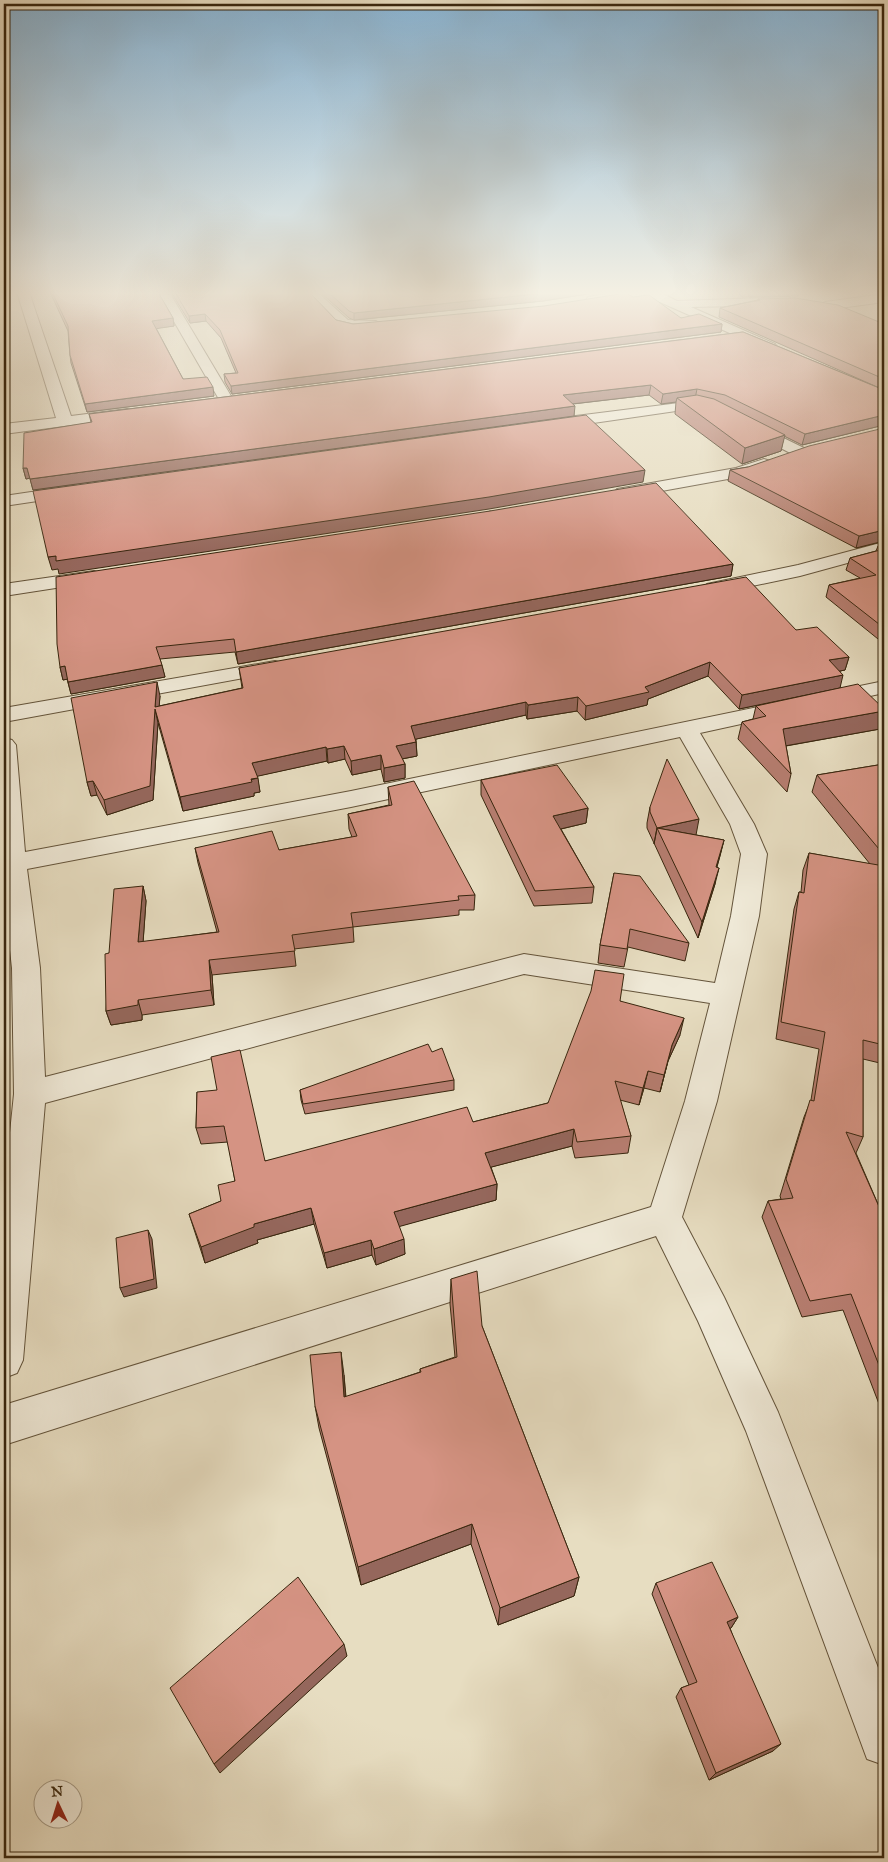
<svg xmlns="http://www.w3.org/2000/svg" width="888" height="1862" viewBox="0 0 888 1862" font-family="'IM FELL Great Primer',serif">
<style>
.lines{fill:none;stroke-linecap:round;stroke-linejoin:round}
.minor-casing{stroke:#64543b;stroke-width:2}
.minor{fill:#efe9d7;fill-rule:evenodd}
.wall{fill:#b77e71;stroke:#38260e}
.shaded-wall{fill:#95675c;stroke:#38260e}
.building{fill:#d59383;stroke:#38260e}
</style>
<rect width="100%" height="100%" fill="#e7ddc1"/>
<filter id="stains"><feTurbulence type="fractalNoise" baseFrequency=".004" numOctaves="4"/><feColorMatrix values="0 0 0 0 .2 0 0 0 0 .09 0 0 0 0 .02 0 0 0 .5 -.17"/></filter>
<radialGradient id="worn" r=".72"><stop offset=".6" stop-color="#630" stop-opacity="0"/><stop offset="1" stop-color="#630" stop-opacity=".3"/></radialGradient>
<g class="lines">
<g class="minor-casing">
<path id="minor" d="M17,292H29L71,416L127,409L132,411L135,414L132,417L4,434V424L56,418Z
M157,292H169L234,401L232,404L227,405L220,401Z
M304,292H317L348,320L376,321L382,325C379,330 374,329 368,329C339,331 322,315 304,292Z
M616,292H659L677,301L789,297L795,301L789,305L691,307L775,344L777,347L775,350L770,351L644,295L592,304L586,300L588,297Z
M884,294V302L825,310L819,306L825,302Z
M695,401L718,406L721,409L713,414L695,409L683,410L552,429L544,424L552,419Z
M749,421L806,449L808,452L806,455H794L744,429L741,426Z
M764,459L770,461L772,464L770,467L739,477L623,498L617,497L614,493L617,489L623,488L736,468Z
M72,486L78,487L80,491L78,495L4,506V496Z
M884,542V553L800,576L714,594L707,592L704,588L707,584L798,565Z
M94,571L101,573L104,577L101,581L4,596V584Z
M275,661L282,663L286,667L282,671L4,722V708Z
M884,681V693L700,733L754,824L767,854L759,916L717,1101L682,1217L724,1297L778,1412L884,1683V1765L867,1759L746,1431L698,1321L656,1236L4,1445V1405L651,1207L685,1101L710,1003L524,974L45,1103L23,1360L17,1373L4,1378V1190L14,1094L12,968L4,896V738L12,740L16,745L25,852L351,791ZM680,737L730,824L741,854L731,916L715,983L524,954L45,1077L40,968L27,869L351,807Z"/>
</g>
<use href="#minor" class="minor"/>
</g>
<path class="wall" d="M50,292H158L173,318L174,326L156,328L183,379L214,396L87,412L71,363L70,355L68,331Z
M171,292H309L336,320L353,324L681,318L722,324L721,332L232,394L225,382L224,374L236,373L221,338L206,321L190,323Z
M320,292H600L543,301L354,320L349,318Z
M737,292H833L798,294V296L742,297Z
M758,299L884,324V390L719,317L720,308L758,300Z
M743,332L884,390V425L802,445L784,436L781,451L742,464L675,414L676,402L661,404L649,395L573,404L574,416L33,490L30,478L26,479L23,468L91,422L89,414Z
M748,467L884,541L856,548L728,481L730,470Z
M490,511L733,564L731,576L238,664L235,652L160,659L165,677L71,694L67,679L63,680L60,667Z
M884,544V642L883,643L826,597L829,585L860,578L846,570L850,558L876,551L878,546Z
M796,630L849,657L845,670L840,671V688L739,709L708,676L648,699L647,705L585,720L577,711L527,719L526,715L416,739L417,756L402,759L405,764V778L384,782L381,769L352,775L345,759L328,763L327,761L257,776L260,792L254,793V796L183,811L158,723L153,800L107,815L97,795L91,796L87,782L160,696L159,706L242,688L239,668Z
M756,706L880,729L786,746L791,774L787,792L738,739L742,722L753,719Z
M884,764V1064L863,1059V1137L856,1153L884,1218V1417L843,1310L802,1317L762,1217L768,1201L781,1199L780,1196L804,1117L811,1100L819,1049L776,1039L794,909L799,892H801L803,870L809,853L870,864L812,792L817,775Z
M481,780L588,808L586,823L561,829L594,887L592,903L534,906L481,795Z
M388,787L475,895L474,910H459V915L353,927L354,942L294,949L296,966L212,975L214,1005L142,1015V1020L111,1025L106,1011L109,953L143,886L146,901L143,942L217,932L198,863L195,848L279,850L352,837L349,829L348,814L389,805Z
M650,807L696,835L724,840L717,867L715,884L698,938L647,828V823Z
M614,873L689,943L685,961L628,947L624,967L598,963L600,945Z
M620,1001L680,1035L668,1061L660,1092L644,1088L639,1105L620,1100L631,1136L628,1153L575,1158L572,1146L491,1167L497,1184L496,1200L399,1226L405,1254L376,1265L372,1255L327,1268L314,1224L257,1240L258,1243L205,1263L189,1214L221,1201L235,1181L228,1142L201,1144L196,1128L197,1092L265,1161L473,1122L548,1103Z
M432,1052L454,1080V1090L305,1114L301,1100L300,1090Z
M451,1279L482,1326L579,1577L574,1596L498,1625L471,1544L361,1585L319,1428L315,1406L344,1375L346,1397L420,1372V1369L455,1357L450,1304Z
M884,1433V1448L881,1438Z
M656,1583L738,1617L731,1628H730L773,1751L709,1780L676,1697L681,1688L689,1685L652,1594Z"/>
<path class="shaded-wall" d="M554,292H600L543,301L354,320V313Z
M205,314L206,321L190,323L189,316Z
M173,318L174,326L154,329L152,321Z
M722,324L721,332L232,394L231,386Z
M651,385L649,395L563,405V395Z
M213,387L214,396L87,412L85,404Z
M697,389L695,399L677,398L676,402L661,404L663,394Z
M575,406L574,416L33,490L30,479Z
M884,415V425L802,445L805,434Z
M785,435L781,451L742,464L745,448Z
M23,468H27L30,478L26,479Z
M645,470L643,482L489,509L59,574L58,569L52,570L48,557Z
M884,530V541L856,548L859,536Z
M733,564L731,576L238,664L236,652Z
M849,657L845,670L825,674L829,660Z
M710,662L708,676L648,699L647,705L585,720L586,706L645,687Z
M162,665L165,677L71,694L68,682Z
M65,666L68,679L63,680L60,667Z
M843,675L840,688L739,709L742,695Z
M157,682L160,696L158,720L155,707Z
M578,697L577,711L527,719L528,705Z
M526,702V715L412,740L411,726Z
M155,709L158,723L153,800L107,815L104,800Z
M884,711V716L880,729L779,747L783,729Z
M416,742L417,756L396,760V746Z
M344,746L345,759L328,763L327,749Z
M326,747L327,761L254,777L252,763Z
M381,755V769L352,775L351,761Z
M405,764V778L384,782V768Z
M258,778L260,792L254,793V796L183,811L180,797Z
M93,781L97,795L91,796L87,782Z
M588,808L586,823L552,831L553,816Z
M699,819L696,835L657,828L654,844L657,828Z
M724,840L720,856L712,883L716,867Z
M719,868L715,884L698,938L702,922Z
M143,886L146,901L142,957L138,942Z
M209,960L212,975L214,1005L211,990Z
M138,1000L142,1015V1020L111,1025L106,1011Z
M684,1018L680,1035L668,1061L660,1092L672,1045Z
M648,1071L644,1088L639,1105L643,1088Z
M574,1129L572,1146L484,1169L485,1153Z
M497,1184L496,1200L394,1228V1212Z
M311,1208L314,1224L257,1240L258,1243L205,1263L201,1247L254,1224Z
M148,1230L152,1239L157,1288L124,1297L120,1288Z
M404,1239L405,1254L376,1265L374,1249Z
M371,1240L372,1255L327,1268L324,1253Z
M341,1352L344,1375L347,1420L344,1397Z
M472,1524L471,1544L361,1585L358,1567Z
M579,1577L574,1596L498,1625L500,1608Z
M738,1617L731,1628L721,1632L727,1622Z
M344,1644L347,1656L220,1773L214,1764Z
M781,1744L773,1751L709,1780L716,1773Z"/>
<path class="building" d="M52,292H158L173,318L152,321L183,379L207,377L213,387L85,404L70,355L68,326Z
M175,292H309L336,320L353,324L544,306L626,293L633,297L649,295L681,318L699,314L722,324L231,386L224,374L238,373L220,330L205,314L189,316Z
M328,292H554L354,313L349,311Z
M795,298L838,305L884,324V379L720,308L760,300L758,299Z
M743,332L884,390V415L805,434L725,395L697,389L663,394L651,385L563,395L575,406L30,479L27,468H23L24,433L92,422L89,414Z
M697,395L714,399L785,435L745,448L677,398Z
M586,415L645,470L489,497L56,561V556L48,557L33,491Z
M884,428V530L859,536L730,470L748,467L809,446Z
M656,483L733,564L236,652L234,639L156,647L162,665L68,682L65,666L60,667L57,644L56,577L490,511Z
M884,544V628L829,585L876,575L850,558L884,549L878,546Z
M746,577L796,630L817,627L849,657L829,660L843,675L742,695L710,662L645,687L649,692L586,706L578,697L528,705L526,702L411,726L416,742L396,746L405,764L384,768L381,755L351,761L344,746L327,749L326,747L252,763L258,778L251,779L252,782L180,797L155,709L150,786L104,800L93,781L87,782L71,698L157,682L155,707L243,688L239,668Z
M858,684L884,709V711L783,729L791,774L742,722L766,716L756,706Z
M667,759L699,819L657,828L650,812V807Z
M884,764V855L817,775Z
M557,765L588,808L553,816L594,887L535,891L481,780Z
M414,781L475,895L458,896L459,900L351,913L353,927L292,935L295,951L209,960L211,990L138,1000V1005L106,1011L105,954L109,953L114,889L143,886L138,942L219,932L195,848L272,831L279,850L357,836L348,814L392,805L388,787Z
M657,828L724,840L716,867L719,868L702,922Z
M809,853L884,866V1045L863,1040V1137L846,1132L884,1218V1378L851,1294L810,1301L768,1201L793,1198L786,1179L810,1100L814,1101L825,1032L781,1022L799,892L804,893Z
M614,873L640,876L689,943L630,929L627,949L600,945Z
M595,970L624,974L620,1001L684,1018L672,1045L664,1075L648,1071L643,1088L615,1081L631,1136L577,1142L574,1129L485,1153L497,1184L394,1212L404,1239L374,1249L371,1240L324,1253L311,1208L254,1224V1227L201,1247L189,1214L221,1201L218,1185L235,1181L224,1126L196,1128L197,1092L217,1090L211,1057L240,1050L265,1161L467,1107L473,1122L548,1103L591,991Z
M428,1044L432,1052L442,1048L454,1080L303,1104L300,1090Z
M148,1230L154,1279L120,1288L116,1238Z
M477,1271L482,1326L579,1577L500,1608L472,1524L358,1567L315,1406L310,1355L341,1352L344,1397L421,1372L420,1369L457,1357L451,1279Z
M712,1562L738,1617L727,1622L781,1744L716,1773L681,1688L697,1682L656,1583Z
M298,1577L344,1644L214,1764L170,1688Z"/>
<linearGradient id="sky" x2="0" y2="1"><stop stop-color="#89b6d7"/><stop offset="0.53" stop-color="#f4f0e3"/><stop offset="1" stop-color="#f4f0e3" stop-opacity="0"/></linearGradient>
<rect width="888" height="553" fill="url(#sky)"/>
<rect width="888" height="1862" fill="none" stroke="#e7ddc1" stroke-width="20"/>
<rect x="5" y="5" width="878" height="1852" fill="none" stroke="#38260e" stroke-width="2.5"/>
<rect x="10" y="10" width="868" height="1842" fill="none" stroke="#38260e"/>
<g transform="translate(58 1804) rotate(356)"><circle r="24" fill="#efe9d7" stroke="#a69b87"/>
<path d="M0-4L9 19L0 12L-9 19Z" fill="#8f2418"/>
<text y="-8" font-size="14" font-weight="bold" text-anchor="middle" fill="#38260e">N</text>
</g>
<rect width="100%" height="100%" filter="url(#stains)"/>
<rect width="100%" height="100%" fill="url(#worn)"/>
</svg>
